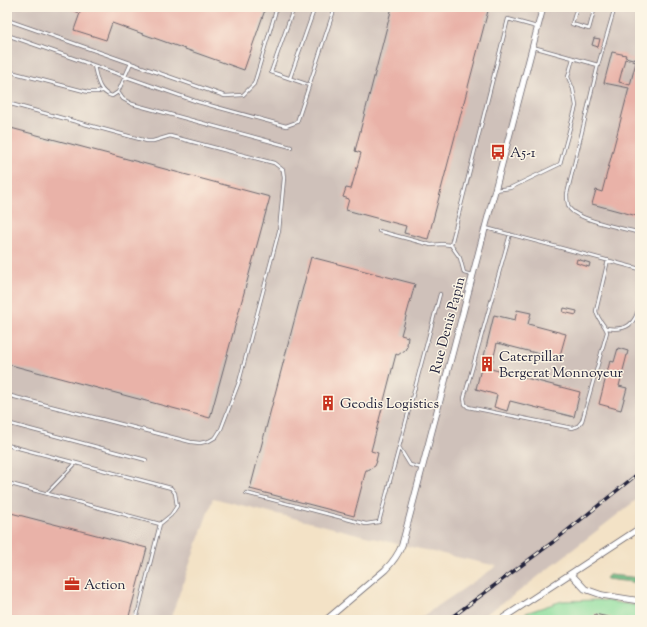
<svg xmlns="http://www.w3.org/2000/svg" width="647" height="627" viewBox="0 0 647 627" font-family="'Sorts Mill Goudy',serif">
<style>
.industrial{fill:#cfc1ba}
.green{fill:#8dde9e;stroke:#58806c}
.forest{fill:#72bd85;stroke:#4a7060}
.building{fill:#e9b2a8;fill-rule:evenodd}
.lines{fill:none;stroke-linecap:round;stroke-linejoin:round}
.service-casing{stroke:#6b656c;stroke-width:4}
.minor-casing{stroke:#6b656c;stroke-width:7}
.service{stroke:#fff;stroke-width:2.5}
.minor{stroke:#fff;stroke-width:5.5}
.rail-casing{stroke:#22223b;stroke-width:3.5}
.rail{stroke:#fcf5e5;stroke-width:2;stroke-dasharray:6;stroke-linecap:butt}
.labels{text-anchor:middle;stroke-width:3;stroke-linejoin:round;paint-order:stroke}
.poi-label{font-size:14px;fill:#22223b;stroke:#fcf5e5;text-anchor:start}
.street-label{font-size:14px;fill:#22223b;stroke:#fcf5e5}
</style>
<rect width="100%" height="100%" fill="#fcf5e5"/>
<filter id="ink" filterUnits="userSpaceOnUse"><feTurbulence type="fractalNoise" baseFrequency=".025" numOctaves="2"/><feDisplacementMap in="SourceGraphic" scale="8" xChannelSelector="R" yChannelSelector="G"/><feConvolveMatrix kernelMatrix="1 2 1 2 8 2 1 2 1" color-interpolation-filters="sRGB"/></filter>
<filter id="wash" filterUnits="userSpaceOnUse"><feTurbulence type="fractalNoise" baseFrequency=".012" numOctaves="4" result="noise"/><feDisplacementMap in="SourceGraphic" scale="16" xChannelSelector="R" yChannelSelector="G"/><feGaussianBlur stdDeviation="0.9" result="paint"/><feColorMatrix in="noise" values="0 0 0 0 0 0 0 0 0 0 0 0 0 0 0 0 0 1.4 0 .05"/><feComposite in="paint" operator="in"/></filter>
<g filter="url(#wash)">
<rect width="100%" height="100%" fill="#f3e2c6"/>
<path class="industrial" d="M7,7H640V497L517,593L477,620H417L497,566L398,544L213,498L170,620H7Z"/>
<path class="green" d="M600,600L640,606V620H516L526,613L562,601Z"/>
<path class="forest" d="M609,575L640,578V583L607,579L606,578Z"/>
<g id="blocks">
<path class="building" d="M64,7H266L244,70L112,23L106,40L74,30L80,13Z
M392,7H489L428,239L404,233L406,226L346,210L349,199L343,197L346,188L351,189L361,153L355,151Z
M594,38L600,39L598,47L592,45Z
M639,49L640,215L637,214V216L592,204L596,190L602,192L629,88L604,83L612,52L626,55L625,57L637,60ZM625,59L636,62L630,85L619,82Z
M7,127L270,197L210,418L7,364Z
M311,257L415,284L401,335L408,337L407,345H408L405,350L398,355L396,354L371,451L378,453L376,461H377L375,466L368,470H366L354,516L250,489Z
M577,259L590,263L589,267L576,263Z
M564,308L577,311L576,315L563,312Z
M517,310L531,313L528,324L566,334L559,359L497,343L491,369L580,392L574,417L510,401L507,411L494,407L497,395L476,389L494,315L515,320Z
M618,348L628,351L619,386L627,388L621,410L599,404L610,361L614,362Z
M7,512L147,548L128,620H7Z
M595,614L612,618V620H594Z"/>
</g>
</g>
<g filter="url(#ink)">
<use href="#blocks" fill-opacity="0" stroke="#6b656c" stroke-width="1"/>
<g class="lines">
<g class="service-casing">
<path id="service" d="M294,7L271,72L309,85
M577,7L572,24L589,29L595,7
M615,7L598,65L567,194C567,198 567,205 570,209C578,220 626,229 640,233
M7,20L225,96L243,95L254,84L277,7
M7,35L198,102L286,126L297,122L334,10L326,7
M533,47L598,65
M94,66C97,78 98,92 112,96L118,92L131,63
M7,71L88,92H98L102,91
M290,78L315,7
M118,92L123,99L132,104L291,147
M7,103L147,141H153L170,136L274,163L283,170L284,178L279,231L239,382L221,429L216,437L209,441L200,443L191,442L7,395
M495,190L510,188L560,164L576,106L573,89L568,77L573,58
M486,228L640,269
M379,231L431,245L442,244L451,245
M510,234L464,398L465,404L468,407L572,428L578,426L582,421L607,332C605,324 598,321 596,311L608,260
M472,275L464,273L460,258L451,245L508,19L537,27
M606,328C627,331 635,325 640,304
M7,423L146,460
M7,445L76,463
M399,447L410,465L422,468
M7,483L160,524
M47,493L76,463L171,488L175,493L177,506L171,515L160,524L136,620
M246,493L366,524L379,522L440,294"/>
</g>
<g class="minor-casing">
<path id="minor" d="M571,574L585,589L602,595L640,601
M326,620L385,570C393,562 398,555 402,545L543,7
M500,620L640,528"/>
</g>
<use href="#service" class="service"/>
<use href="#minor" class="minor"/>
<g class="rail-casing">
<path id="rail" d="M448,620L553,542L640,472"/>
</g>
<use href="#rail" class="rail"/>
</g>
</g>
<defs>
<g id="bus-bare" transform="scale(1.2)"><path d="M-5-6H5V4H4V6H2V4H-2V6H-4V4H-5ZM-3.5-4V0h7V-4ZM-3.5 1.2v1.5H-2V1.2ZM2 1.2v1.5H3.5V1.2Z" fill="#c8321e" stroke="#fcf5e5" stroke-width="2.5" paint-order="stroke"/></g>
<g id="building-bare" transform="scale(1.2)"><path d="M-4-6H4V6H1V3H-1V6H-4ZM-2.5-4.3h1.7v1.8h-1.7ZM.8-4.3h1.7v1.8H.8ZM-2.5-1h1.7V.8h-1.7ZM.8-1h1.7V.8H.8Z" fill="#c8321e" stroke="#fcf5e5" stroke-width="2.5" paint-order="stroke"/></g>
<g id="office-bare" transform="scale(1.2)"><path d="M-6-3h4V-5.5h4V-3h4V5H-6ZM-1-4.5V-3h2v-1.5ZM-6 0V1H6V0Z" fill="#c8321e" stroke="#fcf5e5" stroke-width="2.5" paint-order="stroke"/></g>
</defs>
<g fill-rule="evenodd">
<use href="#bus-bare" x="498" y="152"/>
<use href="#building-bare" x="487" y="364"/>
<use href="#building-bare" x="328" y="403"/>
<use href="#office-bare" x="72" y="584"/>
</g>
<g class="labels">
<g class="poi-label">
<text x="510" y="157">A5-1</text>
<text x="499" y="361">Caterpillar<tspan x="499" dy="16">Bergerat Monnoyeur</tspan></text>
<text x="340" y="408">Geodis Logistics</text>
<text x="84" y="589">Action</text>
</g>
<g class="street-label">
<text transform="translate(447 325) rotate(-75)" y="5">Rue Denis Papin</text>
</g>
</g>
<rect width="647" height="627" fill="none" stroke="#fcf5e5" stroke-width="24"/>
</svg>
